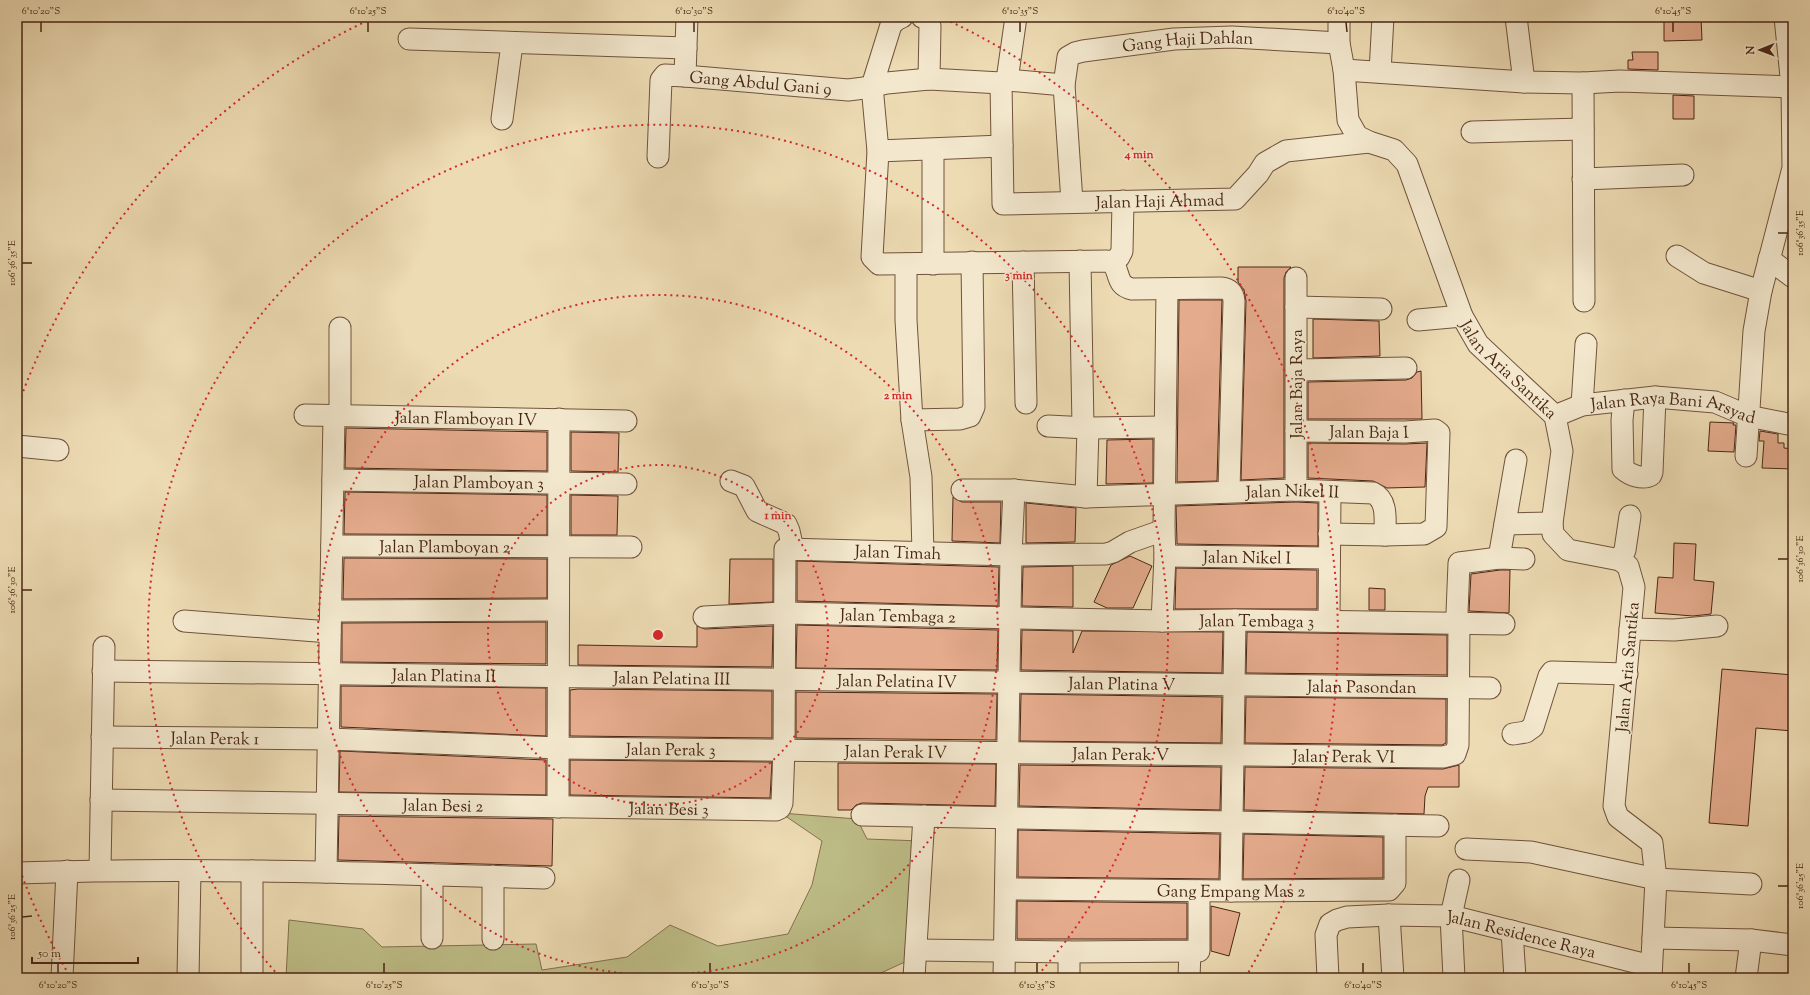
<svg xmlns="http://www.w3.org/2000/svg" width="1810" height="995" viewBox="0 0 1810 995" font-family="'Sorts Mill Goudy',serif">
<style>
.green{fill:#bebe88;stroke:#83724e}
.building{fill:#e4ab8c;stroke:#482615}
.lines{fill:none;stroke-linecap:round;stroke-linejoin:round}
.minor-casing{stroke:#71533c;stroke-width:23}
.minor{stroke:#f3e8ce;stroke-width:21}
.ticks{fill:none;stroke:#482615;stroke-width:1.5}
.ring{fill:none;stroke:#d62828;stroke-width:2;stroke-dasharray:2 4}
.labels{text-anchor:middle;stroke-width:3;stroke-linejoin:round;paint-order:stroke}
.street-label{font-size:17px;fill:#482615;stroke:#f3e8ce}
.centre{fill:#d62828;stroke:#f3e8ce;stroke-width:2}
.ring-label{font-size:12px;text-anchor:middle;font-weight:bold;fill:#d62828;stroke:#f3e8ce;stroke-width:3;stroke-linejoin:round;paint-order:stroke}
.neatline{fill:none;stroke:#482615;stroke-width:1.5}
.ticks-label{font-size:10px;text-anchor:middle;fill:#482615}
</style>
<rect width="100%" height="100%" fill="#eddbb3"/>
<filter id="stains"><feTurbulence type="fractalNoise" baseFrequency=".005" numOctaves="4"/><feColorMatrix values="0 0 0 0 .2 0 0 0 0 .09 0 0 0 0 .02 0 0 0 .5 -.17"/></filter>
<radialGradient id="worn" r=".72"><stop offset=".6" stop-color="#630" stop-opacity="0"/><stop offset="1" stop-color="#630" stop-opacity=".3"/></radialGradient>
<path class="green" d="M781,813L857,819L867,839L921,841L907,961L870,978H286L289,920L363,929L382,947L536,944L542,970L627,957L670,925L718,946L788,934L812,885L822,841Z"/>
<path class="building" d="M1701,18L1702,40L1664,41V19Z
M1632,52H1658V70L1628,69V60H1633Z
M1673,95L1694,96V119H1673Z
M1238,267H1291L1286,272L1284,278V478L1241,480L1246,301L1244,290L1238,282Z
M1179,300H1222L1217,481L1177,482Z
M1313,319L1379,321L1380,356L1313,358Z
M1421,371L1422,419H1308V382L1406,380L1412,378L1417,372Z
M1710,422L1734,423L1733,425H1736L1734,452L1708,451Z
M346,428L547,432V471L345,468Z
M1760,431L1778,434V443H1784V448L1793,449V469L1762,468L1764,441H1759Z
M571,432L619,433L618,472L571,471Z
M1153,439V483L1106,484L1107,440Z
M1308,443L1405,444L1427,443L1425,487L1387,488L1373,481L1308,478Z
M345,492L547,495V535L344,534Z
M571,495L618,496L617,535H571Z
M953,497L962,502H1001L1000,543L952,541Z
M1296,502L1318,503V546L1177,544L1176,506Z
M1026,503L1076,508L1075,542L1026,543Z
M1674,543L1696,544L1694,580L1714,582L1711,614L1693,616L1655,613L1658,577L1673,578Z
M1130,556L1152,566L1133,608H1107L1094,602L1111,565Z
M344,558L547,559V598L343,599Z
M730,559H773V602L729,604Z
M797,561L999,567L998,606L797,601Z
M1073,566V607L1022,606L1023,567Z
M1176,568L1317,570V609H1175Z
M1500,570H1510L1509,613L1469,611L1471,574Z
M1369,588L1385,589V610H1369Z
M546,622V664L342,662V623Z
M797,625L998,630L997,670L796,668Z
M697,626L705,629L773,626L772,667L578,665V645L697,647Z
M1022,630L1073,631V653L1082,631L1223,632L1222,673L1021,670Z
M1247,632L1447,635V675L1246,673Z
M1722,669L1793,675V731L1756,728L1748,826L1709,823Z
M341,686L546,688V736L341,727Z
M578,689L772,691V738L570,736V690Z
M796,692L997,694L996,740L796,738Z
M1021,694L1222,697L1221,743L1020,741Z
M1246,697L1446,699V743L1442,745L1245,743Z
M340,751L546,760V795L339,792Z
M570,760L772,762L770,798L570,795Z
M838,763L996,764L995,806L862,803L856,805L851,810H838Z
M1020,765L1221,767L1220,810L1019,806Z
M1459,765V787H1428L1425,796L1424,814L1244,810L1245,767L1443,769Z
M339,816L553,819L552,866L338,860Z
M1018,830L1220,834L1219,879L1018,877Z
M1244,834L1383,837V878L1243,879Z
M1017,901L1187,903V939H1017Z
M1211,906L1240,913L1229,956L1211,951Z"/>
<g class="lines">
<g class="minor-casing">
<g id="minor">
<path id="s1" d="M687,17L685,76L848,90L864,88L887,83L929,79L1001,83L1007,80L1016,17"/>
<path d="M902,17L896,20L891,25L872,86L878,151L872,257L879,264L1107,261L1112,262"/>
<path d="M922,17L927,18L930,26L929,79"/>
<path id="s2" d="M1339,17V43L1344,70L1348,120L1357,136L1369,142L1394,150L1407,164L1462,316L1478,344L1555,416L1562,451L1552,523L1553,534L1568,550L1620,560L1628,566L1634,587L1614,806L1618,817L1652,843L1656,879L1651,978"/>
<path d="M1516,17L1524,82"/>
<path d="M409,39L686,48"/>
<path d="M1344,70L1524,82L1583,83L1620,81L1793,87"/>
<path d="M1380,72L1383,17"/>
<path d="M1007,80L1064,85L1072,202"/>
<path id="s3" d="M1001,83L1003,204L1235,199L1258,174L1265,163L1286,151L1369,142"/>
<path d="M1583,83L1584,301"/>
<path id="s4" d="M1064,85L1068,57L1075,53L1083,51L1174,39L1232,37L1339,43"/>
<path d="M502,119L512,44"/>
<path d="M1472,132L1583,129"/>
<path d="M933,150V264"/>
<path d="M878,151L1002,146"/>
<path d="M658,157L661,80L665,75L685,76"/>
<path d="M1583,179L1683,175"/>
<path d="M1677,256L1704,273L1761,291"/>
<path d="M1769,259L1793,277"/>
<path d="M1080,261L1083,427"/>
<path d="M1023,262L1026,403"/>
<path d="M1112,262C1121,273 1115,285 1132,289L1221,288C1230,289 1233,292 1234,301L1229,491"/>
<path d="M1112,262L1119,257L1122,251L1123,201"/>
<path d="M906,264V320L912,420L921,477L923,553"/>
<path d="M1296,307L1381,309"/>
<path d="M1418,320L1462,316"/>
<path d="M340,328V416"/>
<path d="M1297,370L1406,368"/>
<path d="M1624,400L1622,420L1623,469C1630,475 1642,480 1651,475L1652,472L1655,397"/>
<path d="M1582,405L1586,344"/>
<path id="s5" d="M305,415L626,421"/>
<path id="s6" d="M1555,416L1582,405L1655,397L1715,402L1748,416L1793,425"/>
<path d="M912,420L960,419L970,416L974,407L972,262"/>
<path d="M1048,426L1088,428L1165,427"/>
<path id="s7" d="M1296,431L1405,432L1435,430L1439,433L1436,527L1424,534L1385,535L1329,534"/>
<path d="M17,446L58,450"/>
<path d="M1746,456L1754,331L1761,291L1793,168L1792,87L1785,17"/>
<path id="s8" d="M333,480L626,484"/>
<path d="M731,481L744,486L757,511L786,524L789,531L793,549"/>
<path id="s9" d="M962,490H1014L1086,497L1296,490L1373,493C1388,500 1385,520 1385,535"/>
<path d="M1296,490V278"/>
<path d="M1086,497L1088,428"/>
<path d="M1505,524L1552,523"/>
<path id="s10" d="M332,546L631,547"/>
<path id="s11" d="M1165,556L1329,558"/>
<path d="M1499,558L1516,460"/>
<path d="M1620,560L1625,550L1630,516"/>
<path d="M331,611L558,610"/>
<path id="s12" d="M704,617L785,613L1162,621L1235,620L1504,624"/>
<path d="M184,621L330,632"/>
<path d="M1162,621L1165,556L1164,530L1167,289"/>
<path d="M1329,621L1330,492"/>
<path d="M1630,629L1674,630L1717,626"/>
<path id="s13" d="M103,671L1490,688"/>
<path d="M1513,734L1526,732L1533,727L1549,676L1552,672L1627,674"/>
<path id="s14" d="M102,737L329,739L558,748L1443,757L1455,754L1458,745L1459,623L1457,613L1459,563L1499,558L1524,559"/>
<path id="s15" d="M101,800L776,810L780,808L782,803L784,749L785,549L1011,555L1106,554L1113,552L1130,542L1164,530"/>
<path d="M558,807L559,419"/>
<path d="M862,815L1438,826"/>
<path d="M1466,849L1531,852L1656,879L1751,884"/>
<path d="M100,870L104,647"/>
<path d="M252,871V978"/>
<path d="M326,872L334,416"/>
<path d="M17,873C193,867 369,873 544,878"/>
<path d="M432,875V938"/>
<path id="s16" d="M1006,889L1231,891L1389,890L1395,883V825"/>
<path d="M1231,891L1235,620"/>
<path d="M1389,915L1393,978"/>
<path d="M1512,931L1515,978"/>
<path d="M1653,938L1751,940L1793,945"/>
<path d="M493,939V876"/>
<path d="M916,950L1069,952L1199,951V891"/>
<path d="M1069,952V978"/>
<path d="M62,978L67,871"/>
<path d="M188,978L190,871"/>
<path d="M914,978L924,816"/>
<path d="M1004,978L1011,555L1014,490"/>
<path d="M1189,978L1190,951"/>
<path id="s17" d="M1328,978L1326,935L1330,924L1337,920L1347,917L1389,915L1451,916L1651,966"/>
<path d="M1454,978L1451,916L1459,880"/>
<path d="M1746,978L1751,940"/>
</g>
</g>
<use href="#minor" class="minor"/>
</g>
<path class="ticks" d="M41,22V32M368,22V32M694,22V32M1020,22V32M1346,22L1347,32M1673,22V32M1778,233H1788M22,263H32M1778,559H1788M22,590H32M1778,886H1788M22,917L32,916M58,963V973M384,963V973M710,963V973M1037,963V973M1363,963V973M1689,963V973"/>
<g class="ring">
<circle cx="658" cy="635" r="170"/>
<circle cx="658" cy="635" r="340"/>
<path d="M279 976A510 510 0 1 1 1037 976"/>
<path d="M69 975A680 680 0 0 1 17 862M17 408A680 680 0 0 1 371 19M945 19A680 680 0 0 1 1247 975"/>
</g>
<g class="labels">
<g class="street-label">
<text dy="6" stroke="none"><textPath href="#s4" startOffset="150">Gang Haji Dahlan</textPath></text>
<text dy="6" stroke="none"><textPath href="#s1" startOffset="135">Gang Abdul Gani 9</textPath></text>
<text dy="6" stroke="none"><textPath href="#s3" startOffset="278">Jalan Haji Ahmad</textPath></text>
<text dy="6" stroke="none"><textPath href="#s2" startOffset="414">Jalan Aria Santika</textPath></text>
<text transform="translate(1296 384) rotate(-90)" y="6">Jalan Baja Raya</text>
<text dy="6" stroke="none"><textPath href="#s6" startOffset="122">Jalan Raya Bani Arsyad</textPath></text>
<text dy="6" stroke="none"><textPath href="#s5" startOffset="161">Jalan Flamboyan IV</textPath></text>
<text dy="6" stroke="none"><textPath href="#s7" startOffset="73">Jalan Baja I</textPath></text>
<text dy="6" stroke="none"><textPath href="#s8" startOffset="146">Jalan Plamboyan 3</textPath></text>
<text dy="6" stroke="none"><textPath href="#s9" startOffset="331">Jalan Nikel II</textPath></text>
<text dy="6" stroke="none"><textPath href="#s10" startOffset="113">Jalan Plamboyan 2</textPath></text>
<text dy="6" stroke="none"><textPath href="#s15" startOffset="1052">Jalan Timah</textPath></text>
<text dy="6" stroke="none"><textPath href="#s11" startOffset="82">Jalan Nikel I</textPath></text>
<text dy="6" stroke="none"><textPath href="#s12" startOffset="194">Jalan Tembaga 2</textPath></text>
<text dy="6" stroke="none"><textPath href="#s12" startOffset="553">Jalan Tembaga 3</textPath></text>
<text transform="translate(1627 667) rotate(-85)" y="6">Jalan Aria Santika</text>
<text dy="6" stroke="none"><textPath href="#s13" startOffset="341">Jalan Platina II</textPath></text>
<text dy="6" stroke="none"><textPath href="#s13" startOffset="569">Jalan Pelatina III</textPath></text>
<text dy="6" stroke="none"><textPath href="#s13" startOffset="794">Jalan Pelatina IV</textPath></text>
<text dy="6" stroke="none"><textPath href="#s13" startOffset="1019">Jalan Platina V</textPath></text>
<text dy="6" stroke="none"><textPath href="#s13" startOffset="1259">Jalan Pasondan</textPath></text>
<text dy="6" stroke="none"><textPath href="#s14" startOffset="113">Jalan Perak 1</textPath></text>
<text dy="6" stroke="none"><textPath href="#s14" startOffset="569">Jalan Perak 3</textPath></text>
<text dy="6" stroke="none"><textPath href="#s14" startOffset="794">Jalan Perak IV</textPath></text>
<text dy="6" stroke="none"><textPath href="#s14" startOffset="1019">Jalan Perak V</textPath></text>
<text dy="6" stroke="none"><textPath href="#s14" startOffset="1242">Jalan Perak VI</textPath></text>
<text dy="6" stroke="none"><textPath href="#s15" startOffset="342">Jalan Besi 2</textPath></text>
<text dy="6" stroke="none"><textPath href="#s15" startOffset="568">Jalan Besi 3</textPath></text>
<text dy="6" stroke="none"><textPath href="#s16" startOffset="225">Gang Empang Mas 2</textPath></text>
<text dy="6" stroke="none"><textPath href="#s17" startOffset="250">Jalan Residence Raya</textPath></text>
</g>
</g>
<circle cx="658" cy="635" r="6" class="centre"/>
<g class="ring-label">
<text x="1139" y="158">4 min</text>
<text x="1019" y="279">3 min</text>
<text x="898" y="399">2 min</text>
<text x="778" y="519">1 min</text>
</g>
<rect width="1810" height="995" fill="none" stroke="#eddbb3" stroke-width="44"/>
<g transform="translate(1760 50) rotate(269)" stroke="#f3e8ce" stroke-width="3" paint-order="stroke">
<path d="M0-3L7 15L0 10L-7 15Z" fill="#482615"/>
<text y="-6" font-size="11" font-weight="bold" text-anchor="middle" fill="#482615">N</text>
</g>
<path d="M32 957v6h106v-6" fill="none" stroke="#482615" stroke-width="2"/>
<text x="38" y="957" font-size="12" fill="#482615" stroke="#f3e8ce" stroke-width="3" paint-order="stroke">50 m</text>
<rect x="22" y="22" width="1766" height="951" class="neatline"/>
<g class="ticks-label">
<text x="41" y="14">6°10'20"S</text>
<text x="368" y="14">6°10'25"S</text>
<text x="694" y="14">6°10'30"S</text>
<text x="1020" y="14">6°10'35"S</text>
<text x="1346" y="14">6°10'40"S</text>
<text x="1673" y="14">6°10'45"S</text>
<text transform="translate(1799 233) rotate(-90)" y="4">106°36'35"E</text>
<text transform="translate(11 263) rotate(-90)" y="4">106°36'35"E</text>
<text transform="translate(1799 559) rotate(-90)" y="4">106°36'30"E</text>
<text transform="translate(11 590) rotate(-90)" y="4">106°36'30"E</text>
<text transform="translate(1799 886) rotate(-90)" y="4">106°36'25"E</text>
<text transform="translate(11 917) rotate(-90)" y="4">106°36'25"E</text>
<text x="58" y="988">6°10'20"S</text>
<text x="384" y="988">6°10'25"S</text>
<text x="710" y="988">6°10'30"S</text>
<text x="1037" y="988">6°10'35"S</text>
<text x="1363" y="988">6°10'40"S</text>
<text x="1689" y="988">6°10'45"S</text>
</g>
<rect width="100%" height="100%" filter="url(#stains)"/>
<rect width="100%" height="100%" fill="url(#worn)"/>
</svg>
